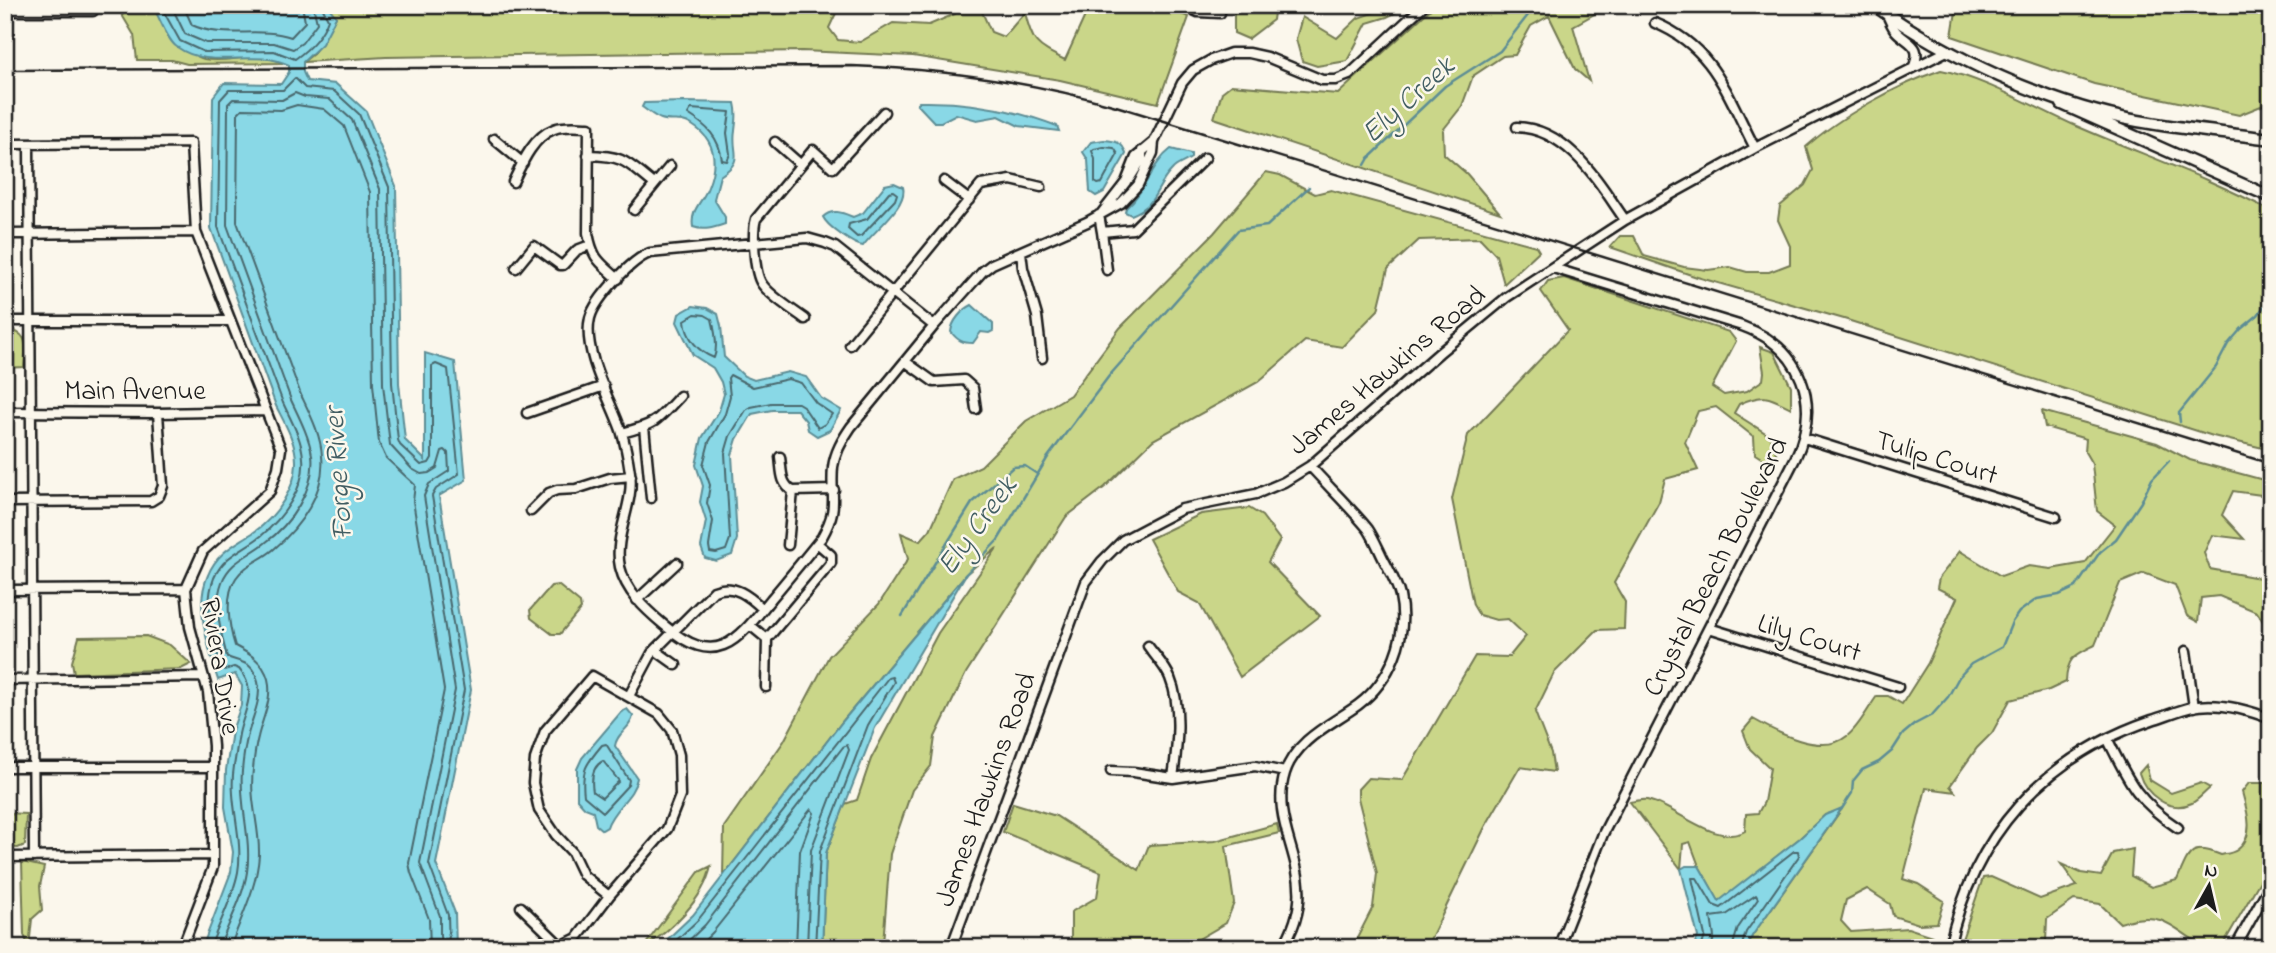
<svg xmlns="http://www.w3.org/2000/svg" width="2276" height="953" viewBox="0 0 2276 953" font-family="'Indie Flower',sans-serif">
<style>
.green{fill:#cad689;stroke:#737952;stroke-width:2}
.water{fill:#89d8e6;stroke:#5d8d95;stroke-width:2}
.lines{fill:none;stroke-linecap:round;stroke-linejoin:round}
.shore{stroke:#48676d;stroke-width:2}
.stream{stroke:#5d8d95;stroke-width:2.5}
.minor-casing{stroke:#1c1c1c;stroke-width:13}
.major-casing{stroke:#1c1c1c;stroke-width:15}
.minor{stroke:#fbf7ec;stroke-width:8}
.major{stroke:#fbf7ec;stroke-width:10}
.rail{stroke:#1c1c1c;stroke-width:2.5}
.labels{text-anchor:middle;stroke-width:5;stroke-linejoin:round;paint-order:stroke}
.street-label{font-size:28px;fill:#1c1c1c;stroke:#fbf7ec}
.water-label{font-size:30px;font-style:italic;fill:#425e63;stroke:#fbf7ec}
</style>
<rect width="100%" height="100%" fill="#fbf7ec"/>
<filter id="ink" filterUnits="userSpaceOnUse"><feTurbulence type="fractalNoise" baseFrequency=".0143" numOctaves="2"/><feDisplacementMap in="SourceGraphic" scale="14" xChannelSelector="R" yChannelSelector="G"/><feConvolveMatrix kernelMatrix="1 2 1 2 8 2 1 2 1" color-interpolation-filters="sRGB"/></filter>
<g filter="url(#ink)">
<path class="green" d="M116,5H152L164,25L166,34C177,41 192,56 204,59C229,64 256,50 283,63L187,64L172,60H137L134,35Z
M327,5H836L837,11L829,28L838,40L860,42L893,23L929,25L955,14L958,5H979L991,32L1004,37L1025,12C1032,43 1036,46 1065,60L1090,5H1158L1189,17L1158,103L1060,80L913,56L802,51L386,57L303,62L313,54L336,17Z
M1234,5H1275L1273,20L1248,39L1234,33Z
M1394,5H1410L1387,17L1367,23L1347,61L1317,66L1302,61L1296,39L1302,17L1337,38L1358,18Z
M1435,5H1526L1543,8L1549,5H1655L1639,8L1607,7L1573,26L1589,81L1575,69L1549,16L1531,26L1515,55L1503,56L1473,76L1462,106L1443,130L1444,154L1467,174L1500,213L1214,118L1222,92L1231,85L1338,94Z
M1957,5H2271V102L2239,115L2094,84L1952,36Z
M1941,70C1981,77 2036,108 2074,125C2140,154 2208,177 2271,211V334C2262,346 2265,359 2266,373L2271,377V450L2213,436L1844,319L1697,277L1610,247L1620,236H1634L1644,256L1684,267L1708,270L1730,267L1747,272H1769L1790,264V246L1778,220L1780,206L1805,185L1813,170L1806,147C1839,117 1899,84 1941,70Z
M1266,172L1280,175L1315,194L1331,190L1536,246L1539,251L1504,284L1496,255L1480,238L1419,240L1388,269L1378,310L1342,347L1305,341L1258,382L1153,440L1105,487L1066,517L966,673L935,737L931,766L912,790L890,854L883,944L891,948H822L826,853L845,804L857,800L871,759L938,633L997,548L966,574L842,722L723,876L724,827L784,741L829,656L879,604L908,559L901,533L920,541L930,530L953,479L981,466L1026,421L1070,395L1120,328L1214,233Z
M1564,278L1729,332L1736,341L1712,387L1724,395L1747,391L1763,380L1764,372L1760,347L1774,352L1791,386V408C1768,396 1763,393 1739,404L1734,413L1770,436L1777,456L1769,463L1755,454L1754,437L1716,407L1698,411L1685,442L1698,470L1665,479L1659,502L1614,583L1625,602L1624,629L1597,630L1554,673L1535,712L1551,753L1554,772L1520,767L1485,827L1427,946L1430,948H1352L1373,907L1377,873L1358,798V789L1368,778L1402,780L1475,656L1509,657L1526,636L1508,619L1496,620L1479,615L1473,605L1452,499L1468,435L1568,330L1541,291L1548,281Z
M5,330C31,331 25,347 24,367L5,368Z
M2042,411L2157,443L2190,460L2271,482V508L2261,495L2233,491L2222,515L2244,539L2212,535L2204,553L2210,569L2271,580V664L2264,657L2269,631L2257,612L2219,596L2201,598L2198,622L2187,616L2175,585L2144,573L2120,583L2095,645C2075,655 2067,657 2066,682L2049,690L2010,700L1992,733L1977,748L1950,786L1955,792L1926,788L1903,879L1918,884L1944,901L1937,923L1919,924L1893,916L1890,904L1867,889L1846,900L1841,921L1851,932L1908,928L1932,936L1933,948H1747L1752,936L1841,810L1825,815L1800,838L1719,902L1699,866L1690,842L1683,844L1681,869L1630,802C1635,801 1642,799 1647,800C1674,805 1717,848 1745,831L1746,814L1758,813L1764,802L1770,768L1750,749L1743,731L1753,719C1776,732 1822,757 1847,736C1859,727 1868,708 1877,696H1888L1902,704L1928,663L1957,598L1937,588L1939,578L1960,551L2001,576L2029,566L2051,569L2085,563L2115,525L2097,511L2092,464L2085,452L2086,439L2045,427Z
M1249,508L1262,516L1280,540L1268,562L1320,616L1240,677L1199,603L1178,592L1149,539L1201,514Z
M558,585L580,603L581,609L560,634H552L531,618L530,610L551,586Z
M146,636L170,645L191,664L181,669L74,673L72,662L79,637Z
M2146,765L2150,780L2171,793L2201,783L2210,788C2204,793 2198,800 2192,803C2169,814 2145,794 2139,773Z
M2249,783H2271V862L2221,948C2194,948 2183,928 2160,920C2146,916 2133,919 2120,923L2100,904L2074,900L2047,919L2046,942L2052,948H1959L1983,878L1991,877L2040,899L2077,886L2061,864L2081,873L2101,876L2113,853L2133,849L2131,876L2151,887L2177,880C2189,853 2190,842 2221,855C2225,854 2233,853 2237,850C2256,837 2247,810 2242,792Z
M1013,803L1056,816L1139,870L1149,845L1215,841L1277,824L1279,833L1226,846L1234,903L1226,923L1183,948H1062L1071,940V912L1097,897L1101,872L1003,832Z
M5,813L26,814L25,845L18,848L5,847Z
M22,862L44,867L40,886L42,910L32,919L29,947L24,935Z
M711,866C704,899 671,931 643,948L699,872Z"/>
<path class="water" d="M152,5H327L336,17L322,44L303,62V72L307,81L336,84L366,111L396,186L399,383L405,440L425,460V353L455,362L466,480L439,496L471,690L436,864L455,913L456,948H202L231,872L233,852L225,807L226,770L232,731L241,705L242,686L235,674L218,680L216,674C208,643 194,606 208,575C217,552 235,545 254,532C275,518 297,487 296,461C296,442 284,422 276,406L211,228L213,97L224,83L281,84L289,72V65C254,48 210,71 177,47C168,42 159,16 152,5Z
M685,102L735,103C738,115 736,120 735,131C731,154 746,159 720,176L714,199L725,217V224C713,228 704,231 693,227C690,209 703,202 708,187C718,162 716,140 692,125C680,117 672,123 661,119C655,117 648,111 642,107L644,103Z
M919,102C965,101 1013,109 1057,126L1059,131L1019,126L999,116L977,120L956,114L941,122H934L917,104Z
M1104,140C1116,141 1123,142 1126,154L1104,192L1096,196L1090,192L1088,160L1083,152L1091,142Z
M1171,149L1191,154V158C1184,163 1177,164 1172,170C1154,188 1158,205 1131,215L1125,212L1126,208C1146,191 1151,164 1171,149Z
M894,183L903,187C908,206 874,230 863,246C853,245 827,226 823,217C832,208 843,213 853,217L863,213L885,185Z
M972,305L993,324V331L989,333L981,332L973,343C963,343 958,341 951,332C952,321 962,310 972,305Z
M693,306L707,308L718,314L721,326L724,357L744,376L754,380L788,372L806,377L821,398L841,410L830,430L817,436L808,430L806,421L797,410H772L752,414L737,439L732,455L737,539L732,555L716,561L705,558L701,547L706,521L700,502L703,486L696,465L702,438L719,411L724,394L721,382L713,368L693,355L677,322L679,314Z
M966,574L875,728L826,853L822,948H658L693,915L842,722Z
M627,709L633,716C631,729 617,732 615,746L637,778C634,797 613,808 607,827L602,830L596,825L593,811L585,808L577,799V769L582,758L621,712Z
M1842,808L1752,936L1747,948H1693L1698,937L1681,869L1686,866H1699L1719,901L1800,838L1825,815Z"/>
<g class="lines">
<path class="shore" d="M160,5L180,41L204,52L274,51L295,59C309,49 322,37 328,19L321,5
M171,5L185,34L206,43H274L293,49L302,43L317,23L313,5
M183,5L192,25C223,40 259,26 291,37L305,22L302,5
M691,109L730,112L727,133L730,154L727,161L722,160C719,137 707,126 688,114Z
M1104,147L1114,148L1118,154L1102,183L1098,184L1095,182V159L1092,151L1094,149Z
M893,191L897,194L895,200L861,236L857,237L848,229L849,224L867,219L889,192Z
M695,314L705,315L712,319C715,331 718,348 714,358C698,352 686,337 685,320Z
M730,375L753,387L788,379L801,383L816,403L832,414L825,424L818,428L803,406L798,403H771L751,407L746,410L730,436L725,453L730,539L726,550L716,553L710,552L709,546L713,521L707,503L710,485L703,465L709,442L725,414L730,396L728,378Z
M606,744L629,780L628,785L603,812L584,796C581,770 586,764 602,745Z
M603,761L619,781L602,798L593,792C591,780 591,767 603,761Z
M210,948C219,923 233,898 238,872C244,837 228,803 234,766C236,755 237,745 239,734C244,709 259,692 239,669L234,667L224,670L221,668C214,641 203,606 214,578C224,555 243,550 261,536C282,519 306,487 303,458C302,439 291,420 283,403L218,227L220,100L229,90H283L295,78L305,88L334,91L359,114L389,187L392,383L398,440L400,445L421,465L429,463L432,458V366L436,364L448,369L459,474L436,489L432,496L464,690L429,864L448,915L449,948
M219,948C228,924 243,898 247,872C252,838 239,805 242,771C243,759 245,746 248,734C252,718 262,699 258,682C252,660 241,663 227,657C221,633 213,606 222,582C230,561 249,556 265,543C290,525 316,488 312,455C309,436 299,417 291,400L227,225L228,104L233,99L282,100L295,93L305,97L329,99L352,120L380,189L383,384L390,445L412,469L421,474L429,473L437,468L442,451L445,450L448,453L449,471L429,484L424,496L455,690L420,863L440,916V948
M230,948C241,917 257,888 259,855C260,826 249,801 253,769C254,759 255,748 258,737C262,719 273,699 268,679C263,661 250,654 235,646C229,627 224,596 236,578C245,564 262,560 274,549C300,527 326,492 322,456C321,435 310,414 301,395L237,222L238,113L242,109L281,110L297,105L324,109L344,126L370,192L373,384L379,443L386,458L415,485L413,501L444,690L409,863L411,873L429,919L430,948
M668,948L698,920L888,678L892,677L894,682L868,725L820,851L815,948
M681,948L705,925L843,747L847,745L849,750L811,850L807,948
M697,948L713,932L811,809L814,813L800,851L796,948
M1701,948L1705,936L1692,878H1697L1713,905L1721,908L1794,851H1798L1799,856L1746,932L1741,948
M1711,948L1714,937L1711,917L1726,915L1756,895L1758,899L1738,928L1732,948"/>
<path class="stream" d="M1365,165L1369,158L1445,86L1500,51L1536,5
M2180,422L2179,413L2216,367L2228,344L2241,329L2258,315L2271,296
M964,576L998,540L1048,457L1109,376L1238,230L1267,226L1309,187
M902,616L972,503L1013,467L1025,466L1037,474
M1841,810L1852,793L1853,781L1862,770L1879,762L1892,751L1903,734L1915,724L1932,715L1948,697L1959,677L1971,664L2002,647L2012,622L2019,612L2037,599L2059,595L2076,587L2100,552L2116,539L2141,502L2152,479L2169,461"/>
<g class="minor-casing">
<path id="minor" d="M1183,5L1198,12L1220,13L1221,5
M5,11H93
M1886,13C1889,18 1891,25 1895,30C1907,44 1924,44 1913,68
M1655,23C1714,47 1727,95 1755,148
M1517,127C1569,129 1599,183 1625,220
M494,139L523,163
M775,142L800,164
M5,144L191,143L196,232L281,449L278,468L270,491L203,551L186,589L190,627L208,692L213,746V867L182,948
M29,145L34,857
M588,155C626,156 626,162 654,184
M1130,178L1142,159V151
M944,181L969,200
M513,182C522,163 533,137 554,129C563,125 578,127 589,127L588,233C593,260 599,261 618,279
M634,210L670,166
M1101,214L1126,182L1136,157L1154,142
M1099,215L1102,232L1133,229L1205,158
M1102,232L1107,270
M5,234L196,232
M1021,252L1023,268L1037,316L1042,358
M516,268L534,246L560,265H563L577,250L590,245
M1553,268L1742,326C1802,348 1822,403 1795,459L1603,834L1558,948
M805,319C793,310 770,296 762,284C754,273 752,232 756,219L813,150L833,168L884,112
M5,321H230
M934,326L835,247L825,243L807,238L650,253C632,259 595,299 590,318C582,351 610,399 621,430C625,443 628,458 630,472C635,504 613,535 620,567C626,592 645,609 664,625C716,669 736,643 771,599C788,579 805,558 822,537C840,505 830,499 833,467C835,452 842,440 851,427L934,326L983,271L992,264L1087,222L1121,203L1138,185L1153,153L1154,142L1182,83L1193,70L1211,60L1231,53H1249L1267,57L1322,80H1336L1349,75L1424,5
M850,345L981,185L1011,180L1041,187
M906,362L934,382L964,380L973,388L976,409
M5,412L158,413L265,411
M527,413L604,386
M644,427L651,498
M622,433C656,424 656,422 680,396
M1804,438L2056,517
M780,457C782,470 780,484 793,491L788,545
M793,491L834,490
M5,502L151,501L159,496L163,486L158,413
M531,511L549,493L557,490L576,489L610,478L631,476
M5,590L186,589
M637,600L677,563
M750,625L767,639L766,687
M1709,628L1898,687
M767,639L831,563V555L817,543
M1148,646C1155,656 1166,667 1170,678C1182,707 1177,748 1173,778
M655,650L676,665
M2186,651L2194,707
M5,680L204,677
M629,696L652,653L714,591C734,583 749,596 763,609
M2108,740C2129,782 2137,801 2178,828
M5,767H212
M1111,771L1133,772L1173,778L1255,766L1285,772
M5,857L213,855
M521,907L561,946
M557,948L577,938L609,896L667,829L680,796L679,755L672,730L659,714L592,676L545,731L535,759L533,783L539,810L556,835L572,852L583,875L609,896
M951,948L1086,582L1102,561L1123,540L1159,521L1182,509L1256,494L1284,482L1310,466L1439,353L1507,297L1625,220L1755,148L1947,51
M1282,948C1328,877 1266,834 1285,773C1296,739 1332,724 1358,705C1390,681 1409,637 1400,596C1397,583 1389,570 1383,558C1378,548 1374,538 1368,529C1350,507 1329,487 1310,466
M1949,948C1973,836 2043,757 2152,720C2165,716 2179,710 2192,707C2217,702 2248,710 2271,719
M2235,948L2271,883"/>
</g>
<g class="major-casing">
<path id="major" d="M1874,5C1947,57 2049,105 2138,121C2182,129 2227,133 2271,139
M2062,104L2271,197"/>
</g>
<use href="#minor" class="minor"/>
<use href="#major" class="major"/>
<path class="rail" d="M5,70L852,66C942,69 1029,81 1116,106L2271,464"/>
</g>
</g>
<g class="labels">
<g class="street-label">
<text transform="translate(1386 369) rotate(-40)" y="10">James Hawkins Road</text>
<text x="135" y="399">Main Avenue</text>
<text transform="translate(1937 456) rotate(17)" y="10">Tulip Court</text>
<text transform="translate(1714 566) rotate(-63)" y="10">Crystal Beach Boulevard</text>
<text transform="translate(1810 636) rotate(17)" y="10">Lily Court</text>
<text transform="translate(222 666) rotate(81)" y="10">Riviera Drive</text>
<text transform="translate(984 789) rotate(-70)" y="10">James Hawkins Road</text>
</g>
<g class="water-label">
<text transform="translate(1407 99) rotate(-42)" y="10">Ely Creek</text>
<text transform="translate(337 474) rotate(-94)" y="10">Forge River</text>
<text transform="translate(976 525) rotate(-54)" y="10">Ely Creek</text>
</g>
</g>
<rect width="2276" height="953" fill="none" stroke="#fbf7ec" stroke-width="28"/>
<rect x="14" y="14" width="2248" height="925" fill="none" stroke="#1c1c1c" stroke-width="2.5" filter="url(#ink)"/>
<g transform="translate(2209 886) rotate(8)" stroke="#fbf7ec" stroke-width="5" paint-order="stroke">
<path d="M0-5L12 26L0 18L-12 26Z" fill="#1c1c1c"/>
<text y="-10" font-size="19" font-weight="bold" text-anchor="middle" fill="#1c1c1c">N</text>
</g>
</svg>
